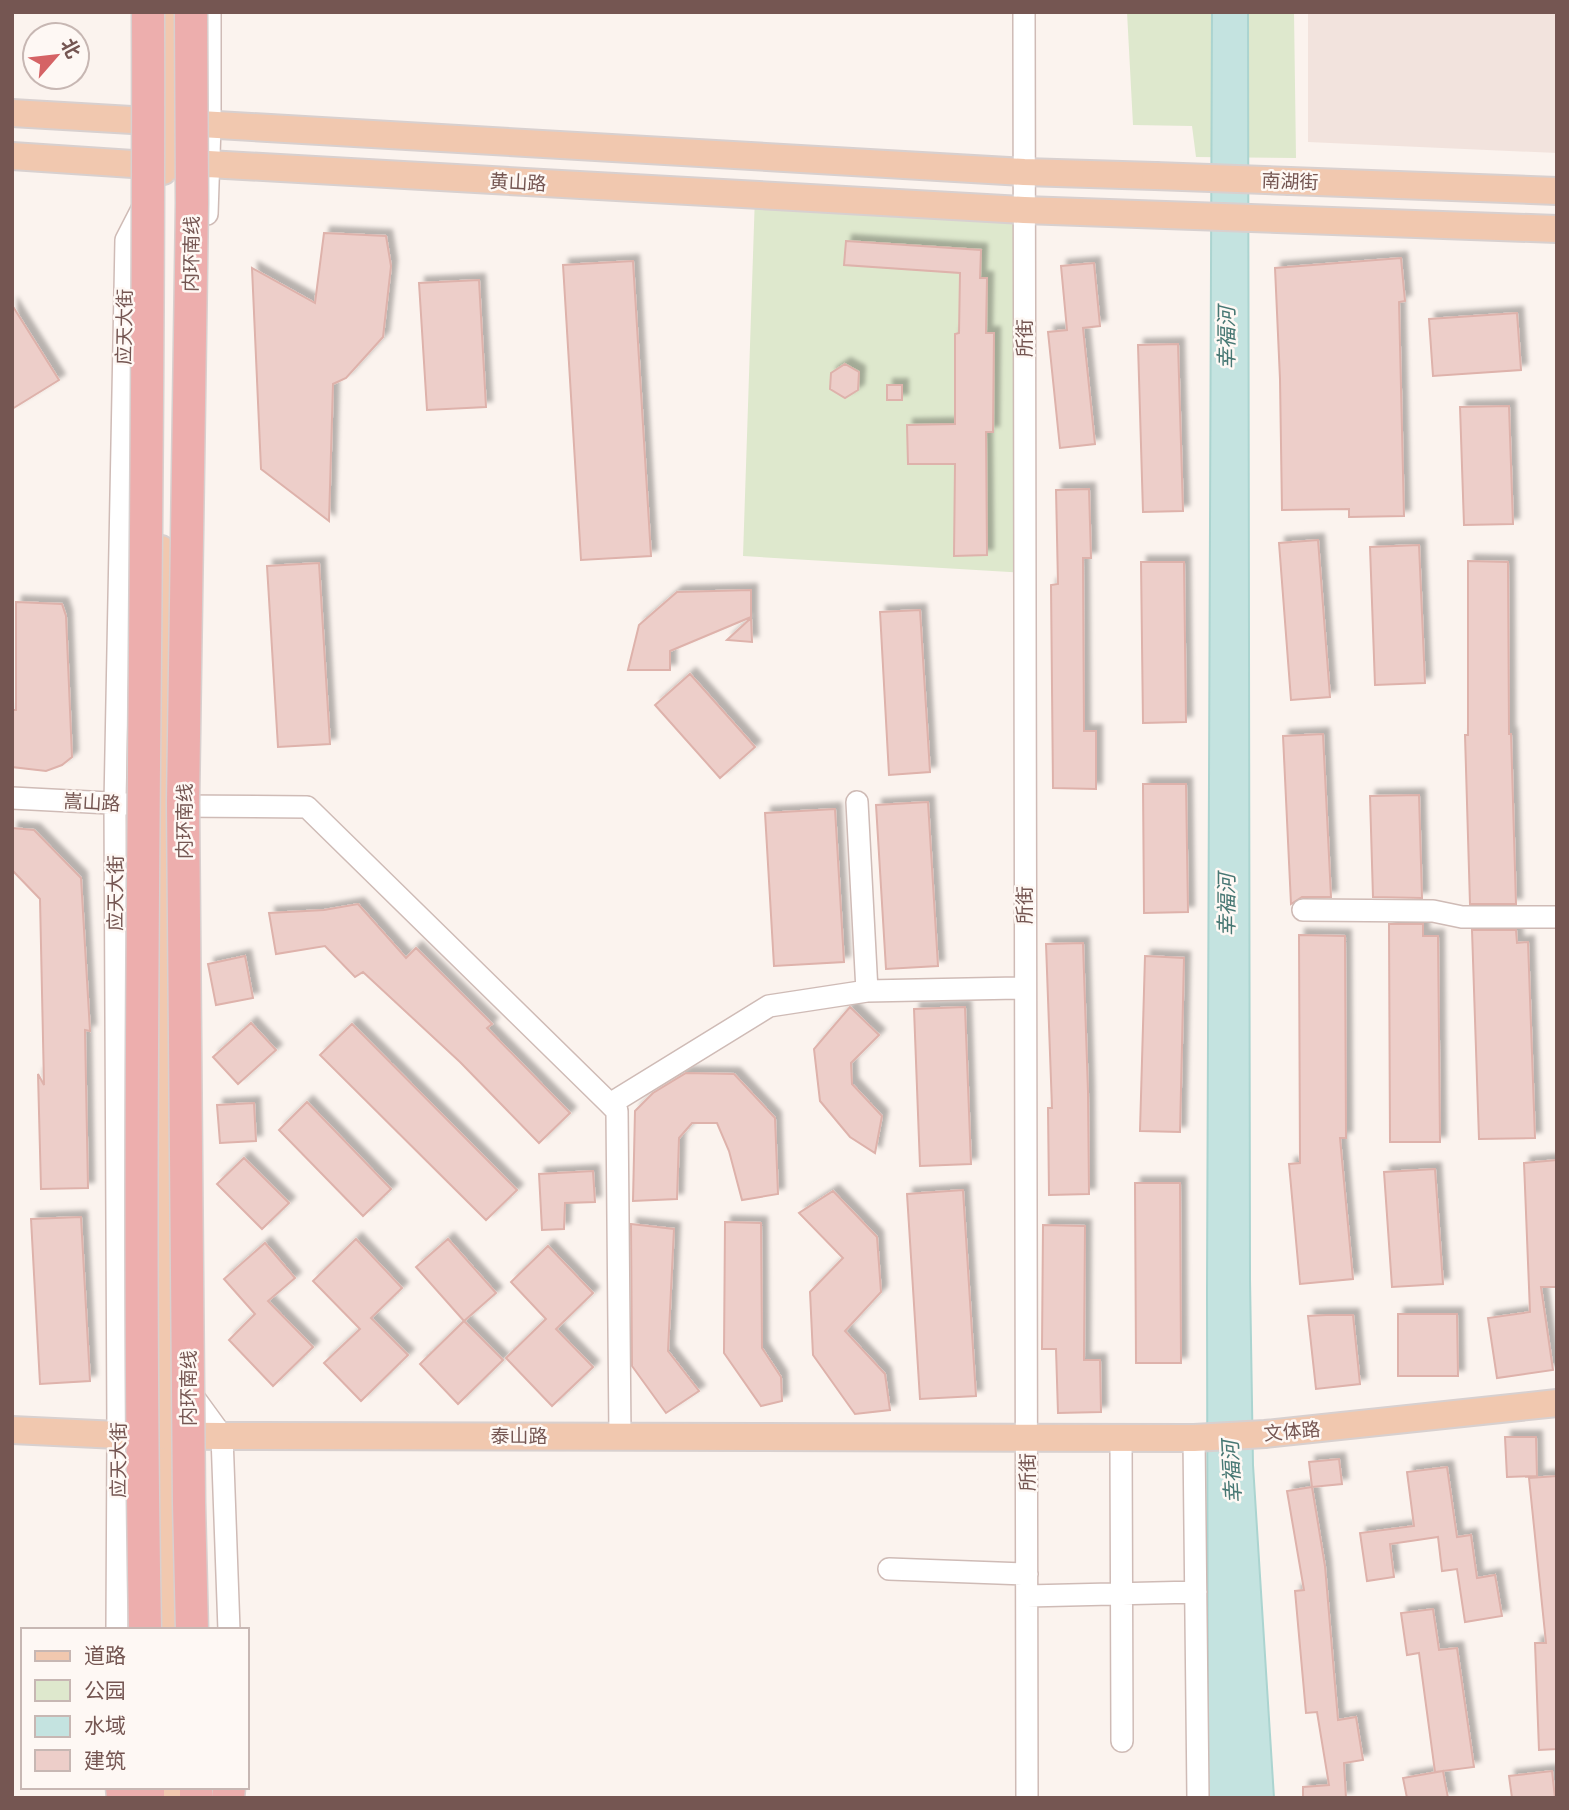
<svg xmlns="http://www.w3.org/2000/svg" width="1569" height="1810" viewBox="0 0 1569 1810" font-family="Mulish,'Noto Sans SC',sans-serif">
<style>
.residential{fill:#f2e3dd}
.green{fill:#dee8cd}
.water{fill:#c4e3e0;stroke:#abd4d0;stroke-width:2}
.building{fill:#edcec9;stroke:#deb2ab;stroke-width:2;filter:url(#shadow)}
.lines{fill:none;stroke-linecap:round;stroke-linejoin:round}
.minor-casing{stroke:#cfbbb6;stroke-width:24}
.major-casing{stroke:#d8d0cf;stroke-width:30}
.highway-casing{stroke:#d8d0cf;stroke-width:35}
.minor{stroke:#fff;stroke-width:21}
.major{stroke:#f1c8af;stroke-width:26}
.highway{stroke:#edaead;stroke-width:32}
.major-bridge-casing{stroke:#d8d0cf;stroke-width:30;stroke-linecap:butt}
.highway-bridge-casing{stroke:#d8d0cf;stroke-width:35;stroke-linecap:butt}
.major-bridge{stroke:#f1c8af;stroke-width:26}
.highway-bridge{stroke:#edaead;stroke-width:32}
.labels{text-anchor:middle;stroke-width:5;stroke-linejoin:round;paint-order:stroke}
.street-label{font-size:19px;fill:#755652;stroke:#fef8f4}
.water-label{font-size:21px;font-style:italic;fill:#477773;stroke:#fef8f4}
</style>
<defs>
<filter id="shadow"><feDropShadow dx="6" dy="-6" stdDeviation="2" flood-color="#0004"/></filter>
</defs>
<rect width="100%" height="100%" fill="#fbf3ee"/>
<path class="residential" d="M1308,12H1557V153L1308,142Z"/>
<path class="green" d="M1127,12H1294L1296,158L1196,157L1192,126L1133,125Z
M755,195L1024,210L1028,573L743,556Z"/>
<path class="water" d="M1212,12H1248L1250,1279L1253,1465L1274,1798H1208L1207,1293Z"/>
<path class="building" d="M324,233L386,236L391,266L383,337L346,378L333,384L329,521L261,469L252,268L315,303Z
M846,241L981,250L980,278H987L986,333H994L993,432H986L987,555L954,556L955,464H908L907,425L955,424V334L959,333L960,273L844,265Z
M1401,258L1405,301L1399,302L1404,516L1349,517V509L1282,510L1280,379L1275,268Z
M633,261L651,556L581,560L563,265Z
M1094,263L1100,326L1083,328L1095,444L1060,448L1048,332L1067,330L1061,266Z
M479,280L486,407L427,410L419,283Z
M12,305L59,380L12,409Z
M1517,313L1521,370L1433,376L1429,319Z
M1178,344L1183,511L1143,512L1138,345Z
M845,364L859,372L858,390L845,398L830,389L831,373Z
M887,385H902V400H887Z
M1509,406L1513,524L1464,525L1460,407Z
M1089,489L1091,558H1083L1084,731H1096V789L1053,788L1051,585L1058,584L1056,490Z
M1318,540L1330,697L1291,700L1279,543Z
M1419,545L1425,683L1375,685L1370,547Z
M1468,561L1508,562L1509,734H1511L1516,904H1470L1465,735H1468Z
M1141,562H1184L1186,722L1143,723Z
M319,563L330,744L278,747L267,566Z
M751,590V617L670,651V670H628L639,625L677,592Z
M16,602L62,604L66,616L72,757L62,765L46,771L12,767V710H16Z
M920,610L930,772L889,775L880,612Z
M751,618L752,642L727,640Z
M690,674L755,747L720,778L655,705Z
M1323,734L1331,897H1302L1291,904L1283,736Z
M1143,784H1186L1188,912L1144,913Z
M1419,795L1422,898L1373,897L1370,796Z
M928,802L938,966L886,969L876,805Z
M835,809L844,962L774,966L765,813Z
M12,828L34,830L81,878L90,1031L85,1030L88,1188L41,1189L38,1074L44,1085L40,899L12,870Z
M358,904L406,958L416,948L492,1024L487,1028L570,1113L539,1143L460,1062L363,972L355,977L325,946L276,954L269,913L324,910Z
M1389,924H1423V936H1438L1440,1142H1390Z
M1472,930H1516L1517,943L1528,942L1535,1138L1479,1139Z
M1299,935L1345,936L1346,1138H1340L1353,1279L1300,1284L1289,1164L1300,1163Z
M1083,943L1088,1092L1089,1194L1049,1195L1048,1108H1052L1046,944Z
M245,956L253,998L216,1005L208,964Z
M1145,956L1184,958L1180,1132L1140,1131Z
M850,1007L879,1035L851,1063L852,1084L882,1116L875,1153L850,1137L820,1101L814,1049Z
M965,1007L971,1164L920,1166L914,1009Z
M251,1023L276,1050L238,1084L213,1057Z
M352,1024L517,1190L486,1220L320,1055Z
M686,1073L734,1074L775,1118L778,1194L742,1200L729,1151L717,1123H692L679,1138L677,1199L633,1201L635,1111L653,1093Z
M307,1102L391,1189L363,1216L279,1130Z
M254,1103L256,1141L220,1143L217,1105Z
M244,1158L289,1203L262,1229L217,1184Z
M1557,1160V1287H1541L1553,1370L1497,1378L1488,1318L1530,1312L1524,1163Z
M1435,1169L1443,1284L1392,1287L1384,1172Z
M593,1171L595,1202L565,1203L564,1229L542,1230L539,1174Z
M1135,1183H1180L1181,1363H1136Z
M963,1190L976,1396L920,1399L907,1194Z
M833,1191L877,1237L881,1292L845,1331L885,1374L890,1410L855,1414L813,1355L810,1292L843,1258L799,1213Z
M81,1217L90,1381L40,1384L31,1219Z
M725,1222L761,1223L762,1348L781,1377L782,1401L761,1406L724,1353Z
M631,1224L674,1229L668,1351L699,1391L666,1413L632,1366Z
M1043,1225L1085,1226L1084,1360H1100L1101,1412L1058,1413L1056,1349H1042Z
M356,1239L402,1288L371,1318L408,1355L361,1401L324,1363L360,1329L313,1281Z
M448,1239L496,1293L464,1321L416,1267Z
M265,1243L295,1278L268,1301L313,1347L273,1386L229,1340L255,1314L224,1279Z
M548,1246L593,1293L556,1329L593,1367L552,1406L506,1358L546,1319L511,1282Z
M1398,1314H1457L1458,1376H1398Z
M1326,1315H1353L1360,1384L1316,1389L1308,1316Z
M464,1321L503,1360L458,1404L420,1364Z
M1505,1437H1536L1537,1476L1507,1477Z
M1339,1459L1342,1484L1312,1487L1309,1462Z
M1447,1467L1457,1537L1471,1535L1477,1578L1495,1575L1502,1616L1465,1622L1457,1569L1442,1571L1438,1537L1390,1544L1394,1577L1367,1581L1360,1533L1414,1526L1407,1472Z
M1557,1476V1749L1539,1750L1535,1643H1546L1529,1478Z
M1312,1487L1325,1566L1338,1720L1356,1717L1363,1760L1344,1763L1346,1798H1303V1787L1329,1785L1317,1712L1306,1713L1295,1591L1304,1590L1287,1491Z
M1433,1609L1439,1650L1457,1648L1474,1767L1435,1772L1419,1653L1407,1655L1401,1613Z
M1443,1771L1448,1798H1407L1403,1778Z
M1552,1771L1555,1798H1512L1509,1776Z"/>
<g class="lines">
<g class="minor-casing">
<path id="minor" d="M1024,12L1027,1798
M207,214L210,126V12
M12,798L129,804
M172,806L307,807L610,1104L769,1006L867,991L857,802
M1303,910L1433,911L1462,917H1557
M867,991L1024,988
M610,1104L617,1111L620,1436
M187,1388L222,1436L229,1630
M1121,1438L1122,1741
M1194,1438L1198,1798
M889,1569L1027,1574
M1027,1596L1196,1592
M117,1630L118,1435L115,803L126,240L145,203"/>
</g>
<g class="major-casing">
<path id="major" d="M12,113L1024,172L1155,176
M12,156L163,166L208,164L1024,210L1557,229
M163,171L164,12
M1290,181L1557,191
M161,549L162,1435L166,1630
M12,1430L118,1435L222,1436L1194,1438L1265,1434L1557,1403
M169,1787V1798"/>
</g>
<g class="highway-casing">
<path id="highway" d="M122,1787L123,1798
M148,1787V1798
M196,1787V1798
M228,1798L229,1787"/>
</g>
<use href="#minor" class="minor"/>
<use href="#major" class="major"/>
<use href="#highway" class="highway"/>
<g class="major-bridge-casing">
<path id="major-bridge" d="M1155,176L1290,181"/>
</g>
<g class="highway-bridge-casing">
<path id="highway-bridge" d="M191,12L192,203L183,803L189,1503L192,1630
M145,1630C135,1091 150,551 148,12"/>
</g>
<use href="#major-bridge" class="major-bridge"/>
<use href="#highway-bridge" class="highway-bridge"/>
</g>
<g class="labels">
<g class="street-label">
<text transform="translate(1290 181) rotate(2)" y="7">南湖街</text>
<text transform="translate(518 182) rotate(3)" y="7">黄山路</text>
<text transform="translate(191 254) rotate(-89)" y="7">内环南线</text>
<text transform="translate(124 327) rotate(-89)" y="7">应天大街</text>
<text transform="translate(1024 338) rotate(-90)" y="7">所街</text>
<text transform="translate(92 802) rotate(3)" y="7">嵩山路</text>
<text transform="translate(184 821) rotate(-90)" y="7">内环南线</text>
<text transform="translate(115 893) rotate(-90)" y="7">应天大街</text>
<text transform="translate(1024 905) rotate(-90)" y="7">所街</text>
<text transform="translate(188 1388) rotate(-90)" y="7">内环南线</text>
<text transform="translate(1292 1431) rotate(-5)" y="7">文体路</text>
<text x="519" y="1443">泰山路</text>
<text transform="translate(118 1460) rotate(-90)" y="7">应天大街</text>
<text transform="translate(1027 1472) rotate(-90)" y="7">所街</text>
</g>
<g class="water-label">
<text transform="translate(1227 338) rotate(-90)" y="7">幸福河</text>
<text transform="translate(1227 905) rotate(-90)" y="7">幸福河</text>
<text transform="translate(1232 1472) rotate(-93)" y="7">幸福河</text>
</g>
</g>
<rect width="1569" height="1810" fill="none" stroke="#755652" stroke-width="28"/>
<rect x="21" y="1628" width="228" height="161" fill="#fef8f4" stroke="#c7b7b3" stroke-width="2"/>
<rect x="35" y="1651" width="35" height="10" fill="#f1c8af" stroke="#c7b7b3" stroke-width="2"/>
<text x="84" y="1663" font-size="21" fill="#755652">道路</text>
<rect x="35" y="1680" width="35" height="21" fill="#dee8cd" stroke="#c7b7b3" stroke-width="2"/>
<text x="84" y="1698" font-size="21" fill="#755652">公园</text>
<rect x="35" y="1716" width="35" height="21" fill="#c4e3e0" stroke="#c7b7b3" stroke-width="2"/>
<text x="84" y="1733" font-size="21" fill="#755652">水域</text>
<rect x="35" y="1750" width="35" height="21" fill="#edcec9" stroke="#c7b7b3" stroke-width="2"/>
<text x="84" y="1768" font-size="21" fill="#755652">建筑</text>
<g transform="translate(56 56) rotate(62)"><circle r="33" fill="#fef8f4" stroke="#c7b7b3" stroke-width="2"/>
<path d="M0-5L12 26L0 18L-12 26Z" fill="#d56365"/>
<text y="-10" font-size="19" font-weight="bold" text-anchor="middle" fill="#755652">北</text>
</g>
</svg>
